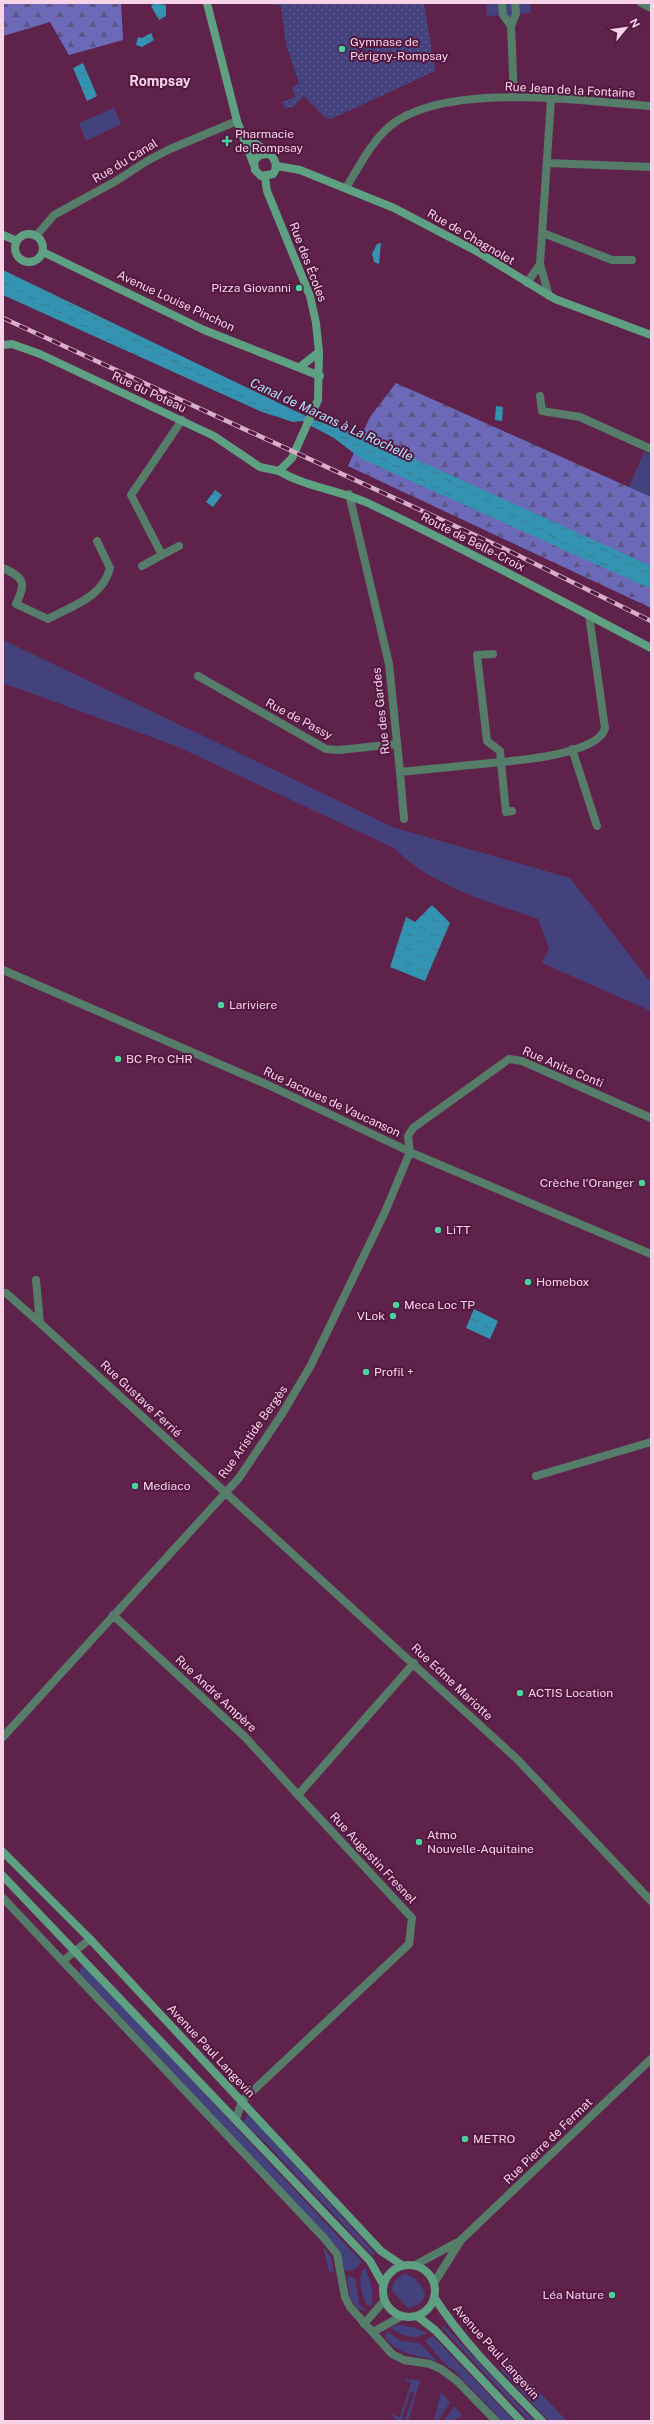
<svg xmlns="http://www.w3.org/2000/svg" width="654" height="2424" viewBox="0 0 654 2424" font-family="'Public Sans',sans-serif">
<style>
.green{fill:#44427d}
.forest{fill:url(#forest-firs)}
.park{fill:url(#park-dots)}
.water{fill:url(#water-ripples)}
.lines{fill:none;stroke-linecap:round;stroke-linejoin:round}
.street{stroke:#557d6a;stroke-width:8}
.secondary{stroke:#5ea082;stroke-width:8}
.rail-casing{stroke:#d9afc8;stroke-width:4.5}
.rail{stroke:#531840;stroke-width:3;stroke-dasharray:9;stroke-linecap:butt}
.poi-dot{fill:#49d49d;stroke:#531840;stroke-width:1.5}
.labels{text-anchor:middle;stroke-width:4;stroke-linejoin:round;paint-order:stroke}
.poi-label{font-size:12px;fill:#f8d3e8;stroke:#531840;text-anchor:start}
.street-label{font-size:12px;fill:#f8d3e8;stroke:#531840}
.water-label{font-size:13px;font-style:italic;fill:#afe3f7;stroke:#531840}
.quarter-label{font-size:14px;font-weight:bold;fill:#f8d3e8;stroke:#531840}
</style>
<defs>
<pattern id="forest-firs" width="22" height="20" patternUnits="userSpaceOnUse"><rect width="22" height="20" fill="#6c69b9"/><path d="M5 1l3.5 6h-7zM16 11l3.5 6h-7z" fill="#5d5685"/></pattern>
<pattern id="park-dots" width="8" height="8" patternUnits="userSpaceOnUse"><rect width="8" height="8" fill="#44427d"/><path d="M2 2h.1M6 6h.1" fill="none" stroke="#605c8f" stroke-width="1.8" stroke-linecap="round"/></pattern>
<pattern id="water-ripples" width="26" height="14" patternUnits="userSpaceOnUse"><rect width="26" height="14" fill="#3493b1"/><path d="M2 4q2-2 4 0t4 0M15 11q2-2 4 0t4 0" fill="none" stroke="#3b7a91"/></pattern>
</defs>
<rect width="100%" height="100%" fill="#5f234b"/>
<path class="green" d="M486,3H530L531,13L516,14L511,26L503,15L487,16Z
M114,108L121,124L86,141L79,123Z
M644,452L651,455V498L629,487Z
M3,640L395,828L570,878L651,983V1011L542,963L549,948L538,919C487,901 433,887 394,848L176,746L3,683Z
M82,1966L87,1968L362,2262L354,2270L345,2271L338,2248L79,1972Z
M248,2114L375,2253L372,2255L268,2145L243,2122Z
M323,2247L331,2257L334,2273L329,2271Z
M365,2267C370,2280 375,2292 371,2306L366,2304C362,2294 356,2276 365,2267Z
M404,2274C415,2276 420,2283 425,2293C424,2302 418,2306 408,2308L392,2291C392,2282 397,2278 404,2274Z
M347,2276L355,2278L359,2304L367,2311L356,2308L350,2297Z
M397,2325L413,2327L427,2333C414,2341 402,2336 391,2328Z
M444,2326L453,2335L534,2421H529L442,2328Z
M387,2331L401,2341L419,2343L438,2362C419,2354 396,2356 385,2336Z
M433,2336L514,2421H502L454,2370L447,2366L425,2341Z
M505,2356L567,2421H549L501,2370L502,2359Z
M407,2379L420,2381L408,2421H405L414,2393L411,2391L401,2421H398L391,2414L400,2417L411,2383L405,2380Z
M441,2392L450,2402L438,2421H434Z
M454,2406L462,2415L452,2421H444Z"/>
<path class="forest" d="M3,3H121L123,40L69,55L50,22L3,36Z
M396,383L651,497V608L348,466L370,417Z"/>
<path class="park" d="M269,3H424L435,71L331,119L325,117L304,96L293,107L285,108L282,102L296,97L292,88L299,83L286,45L281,5H270Z"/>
<path class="water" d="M155,3L166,5V16L159,20L151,6Z
M151,33L154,40L142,47L136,45L138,37L142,38Z
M83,63L97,96L87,101L73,68Z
M381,243L379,264L374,262L372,254L377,244Z
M3,270L314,420L367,437L651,566V589L360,458L334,438L302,421L293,422L262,412L3,295Z
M496,406L503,407L502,421L495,420Z
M215,490L222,495L213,507L206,502Z
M432,905L450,923L425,981L390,967L406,917L415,922Z
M474,1309L498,1321L490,1339L466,1328Z"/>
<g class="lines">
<path class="street" d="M502,3L503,15L511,26
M641,3L651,8
M514,97L511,26L516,14L515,3
M548,163L651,167
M346,188C359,167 371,142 390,126C445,81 583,101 651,106
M543,233L612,260H632
M36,236L54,215L116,181L147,161L170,149L237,121
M527,283L540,264
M549,296L540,264L551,99
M540,396L542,411L580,417L651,449
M349,494L389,664L400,772L501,762L506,812L512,811
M162,555L179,546
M142,566L162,555L131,495L182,420
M3,568C25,578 26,583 16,604L48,619C72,606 103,597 110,568L97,541
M493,654L477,655L487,741L500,751L501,762C524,760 599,753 605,728L589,615
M198,676L326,749L339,750L396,744
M572,749L597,826
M400,772L404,819
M3,970L268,1085L419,1156L651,1254
M410,1152L408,1136L413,1128L509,1059L522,1061L651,1118
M36,1280L40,1323L518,1760L651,1901
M6,1293L40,1323
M536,1476L651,1442
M113,1615L245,1737L298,1795
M3,1737L239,1478L282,1414L311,1365L385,1212L410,1152
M3,1898L324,2238L337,2254L345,2297L350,2307L392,2354L404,2360L430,2364L441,2369L457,2381L496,2421
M63,1961L90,1939
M236,2119L242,2101L409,1944L412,1918L298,1795L414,1663
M415,2265L458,2242
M434,2283L461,2240L651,2059
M364,2324L384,2301
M373,2332L402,2316"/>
<path class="secondary" d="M207,3L237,121L254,165
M241,134C253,143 286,157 273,174L261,176L255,170L254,161L260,155L268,154
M277,166L300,170L394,208L478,252L555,299L651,335
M265,177L267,191L310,296L316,323L319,352L318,400L292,458L279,471
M15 248a14 14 0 1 1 28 0a14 14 0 1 1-28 0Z
M3,235L17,241
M43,252L204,330L320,376
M3,345L12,344L40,354L214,436L260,467L279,471
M300,367L319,352
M279,471C308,488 340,490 370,504C465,549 558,599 651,648
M3,1852L90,1939L381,2251L402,2265
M3,1876L370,2261L383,2284
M383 2291a26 26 0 1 1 52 0a26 26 0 1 1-52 0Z
M434,2297C464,2344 504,2382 542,2421
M417,2316L435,2330L521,2421"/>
<g class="rail-casing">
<path id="rail" d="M3,318L505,549L651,621"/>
</g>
<use href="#rail" class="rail"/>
</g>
<g class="poi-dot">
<circle cx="342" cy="49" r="4"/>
<path d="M225 135h4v4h4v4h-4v4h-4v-4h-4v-4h4z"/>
<circle cx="299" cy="288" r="4"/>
<circle cx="221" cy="1005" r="4"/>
<circle cx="118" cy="1059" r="4"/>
<circle cx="642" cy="1183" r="4"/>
<circle cx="438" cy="1230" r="4"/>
<circle cx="528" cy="1282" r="4"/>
<circle cx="396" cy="1305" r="4"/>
<circle cx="393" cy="1316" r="4"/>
<circle cx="366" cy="1372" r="4"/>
<circle cx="135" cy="1486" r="4"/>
<circle cx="520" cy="1693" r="4"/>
<circle cx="419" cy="1842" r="4"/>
<circle cx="465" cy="2139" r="4"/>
<circle cx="612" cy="2295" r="4"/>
</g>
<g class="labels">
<g class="poi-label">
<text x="350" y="46">Gymnase de<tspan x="350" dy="14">Périgny-Rompsay</tspan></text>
<text x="235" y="138">Pharmacie<tspan x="235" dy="14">de Rompsay</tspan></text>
<text x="291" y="292" text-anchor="end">Pizza Giovanni</text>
<text x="229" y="1009">Lariviere</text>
<text x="126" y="1063">BC Pro CHR</text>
<text x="634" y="1187" text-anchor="end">Crèche l'Oranger</text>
<text x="446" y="1234">LiTT</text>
<text x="536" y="1286">Homebox</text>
<text x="404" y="1309">Meca Loc TP</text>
<text x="385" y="1320" text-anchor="end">VLok</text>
<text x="374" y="1376">Profil +</text>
<text x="143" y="1490">Mediaco</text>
<text x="528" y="1697">ACTIS Location</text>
<text x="427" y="1839">Atmo<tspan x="427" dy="14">Nouvelle-Aquitaine</tspan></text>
<text x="473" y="2143">METRO</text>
<text x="604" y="2299" text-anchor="end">Léa Nature</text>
</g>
<g class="street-label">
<text transform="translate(570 90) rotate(3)" y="4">Rue Jean de la Fontaine</text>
<text transform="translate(125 161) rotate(-31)" y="4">Rue du Canal</text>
<text transform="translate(471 237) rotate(30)" y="4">Rue de Chagnolet</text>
<text transform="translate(308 262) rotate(69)" y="4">Rue des Écoles</text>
<text transform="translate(176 301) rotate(25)" y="4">Avenue Louise Pinchon</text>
<text transform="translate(149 392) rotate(25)" y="4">Rue du Poteau</text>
<text transform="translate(473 542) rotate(27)" y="4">Route de Belle-Croix</text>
<text transform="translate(381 711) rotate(-96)" y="4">Rue des Gardes</text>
<text transform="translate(299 719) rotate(28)" y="4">Rue de Passy</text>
<text transform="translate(563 1067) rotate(23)" y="4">Rue Anita Conti</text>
<text transform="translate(332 1102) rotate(25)" y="4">Rue Jacques de Vaucanson</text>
<text transform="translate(141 1399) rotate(43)" y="4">Rue Gustave Ferrié</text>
<text transform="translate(253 1432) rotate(-55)" y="4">Rue Aristide Bergès</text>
<text transform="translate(452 1682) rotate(43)" y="4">Rue Edme Mariotte</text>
<text transform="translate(216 1694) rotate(43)" y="4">Rue André Ampère</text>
<text transform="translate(373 1858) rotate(47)" y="4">Rue Augustin Fresnel</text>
<text transform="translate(211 2051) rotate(47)" y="4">Avenue Paul Langevin</text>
<text transform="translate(548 2141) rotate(-44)" y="4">Rue Pierre de Fermat</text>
<text transform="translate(496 2352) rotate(48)" y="4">Avenue Paul Langevin</text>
</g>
<g class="water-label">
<text transform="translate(332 419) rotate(25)" y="5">Canal de Marans à La Rochelle</text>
</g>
<g class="quarter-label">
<text x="160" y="86">Rompsay</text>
</g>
</g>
<rect width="654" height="2424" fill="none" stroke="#f8d3e8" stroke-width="8"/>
<g transform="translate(626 28) rotate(61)" stroke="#531840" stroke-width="3" paint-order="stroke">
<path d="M0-3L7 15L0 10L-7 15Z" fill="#f8d3e8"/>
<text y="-6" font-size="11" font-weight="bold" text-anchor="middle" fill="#f8d3e8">N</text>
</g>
</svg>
